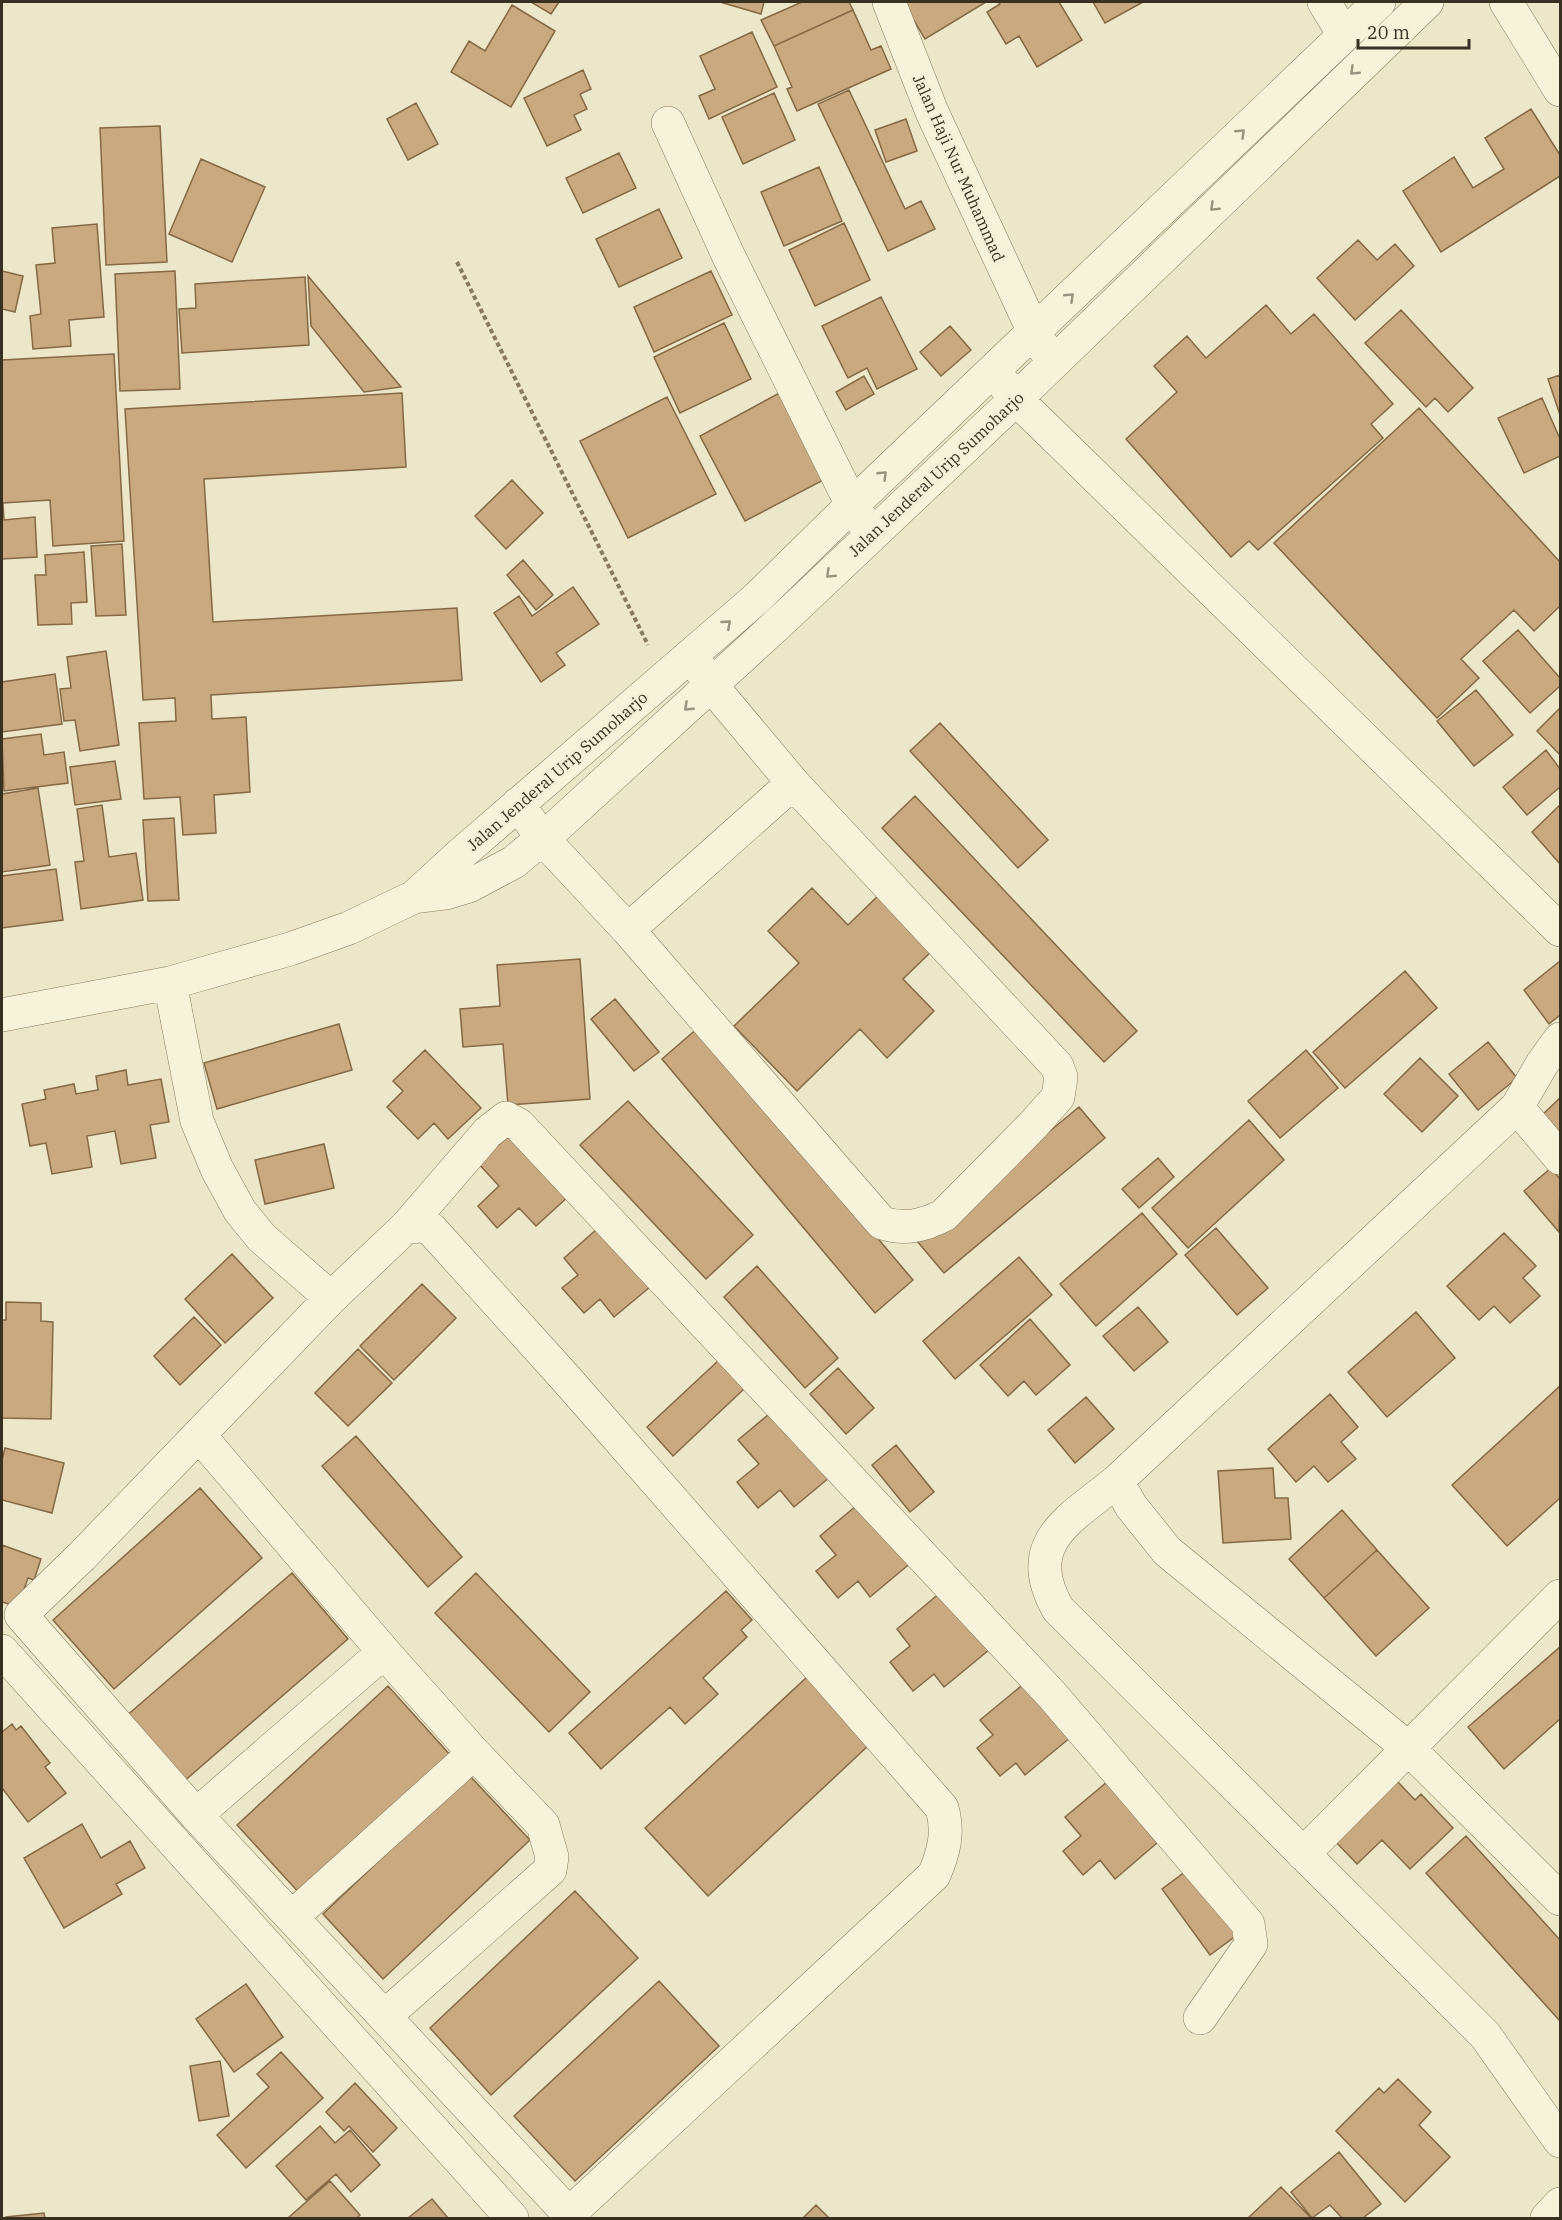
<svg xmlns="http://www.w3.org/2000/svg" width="1562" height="2220" viewBox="0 0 1562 2220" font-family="'IBM Plex Serif',serif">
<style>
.building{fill:#c8a980;stroke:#856945;stroke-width:1.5}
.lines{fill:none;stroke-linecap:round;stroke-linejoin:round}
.minor-casing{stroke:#877a5e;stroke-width:34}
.path{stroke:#877a5e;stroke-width:4;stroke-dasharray:4.5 3;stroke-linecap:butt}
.minor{stroke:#f7f3db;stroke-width:33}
.oneway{stroke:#98927e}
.labels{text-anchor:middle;stroke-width:6;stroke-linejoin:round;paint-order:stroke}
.street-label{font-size:16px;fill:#383021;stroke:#f4f0d7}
</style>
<rect width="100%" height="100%" fill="#ece7c8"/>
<path class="building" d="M531,2H559L551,14Z
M720,2H764L761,14Z
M802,2H849L853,10L774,46L761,20Z
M903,2H986L925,39Z
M998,2H1059L1082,40L1037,67L1019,36L1006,44L987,12L1000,4Z
M1093,2H1143L1105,23Z
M512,5L555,31L511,107L451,72L469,41L485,51Z
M853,10L871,50L881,46L891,69L797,111L787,89L792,87L774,46Z
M752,32L777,87L709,119L699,96L715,89L700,56Z
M583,70L591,89L580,94L587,109L574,115L581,130L547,146L524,98Z
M849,90L905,209L921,201L935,229L888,251L818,104Z
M774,93L795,140L743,164L722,117Z
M416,103L438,144L408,160L387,119Z
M1531,109L1560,155V176L1441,252L1403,191L1454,157L1473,188L1504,169L1485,138Z
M906,119L917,151L886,162L875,130Z
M160,126L167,262L106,265L100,128Z
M619,153L636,188L583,213L566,178Z
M201,159L265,187L232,262L169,234Z
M819,167L842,221L784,246L761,192Z
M659,209L682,258L619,287L596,239Z
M844,223L870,280L815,306L789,250Z
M97,224L104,317L69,320L71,346L33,349L30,316L41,314L36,265L55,263L52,228Z
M1358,240L1377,260L1395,244L1414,266L1355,320L1317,278Z
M2,271L23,276L15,312L2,309Z
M175,271L180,389L120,391L115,274Z
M711,271L732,315L654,352L634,307Z
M308,276L401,387L364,392L311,326Z
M305,277L309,345L182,353L179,309L196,308L195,284Z
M881,297L917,369L877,389L867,368L848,378L822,326Z
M1266,305L1291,334L1314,314L1393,404L1371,424L1383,438L1258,550L1249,541L1231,557L1126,439L1177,392L1154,366L1187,336L1206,358Z
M1401,310L1473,388L1448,412L1435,398L1426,407L1365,343Z
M724,323L751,379L680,413L654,357Z
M950,326L971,350L941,376L920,352Z
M114,354L124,541L53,546L50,500L3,503L4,520L35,517L37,557L2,559V360Z
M1560,375V415L1548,379Z
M864,376L874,394L846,410L836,392Z
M785,390L831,476L745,521L700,436Z
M402,393L406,467L204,479L213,622L457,608L462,680L211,695L212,719L246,717L250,792L214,795L216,833L183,835L180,797L144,799L139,723L176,721L175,698L143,700L125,409Z
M667,397L716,494L628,538L580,441Z
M1542,398L1560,439V456L1524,473L1498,418Z
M1419,408L1560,562V606L1534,631L1514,610L1461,659L1479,678L1437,718L1274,543Z
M512,480L543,513L506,549L475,516Z
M122,544L126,615L96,616L91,546Z
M84,552L87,602L71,603L72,624L38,625L35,575H46L45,555Z
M523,560L553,595L536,610L507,575Z
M573,587L599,624L556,653L565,665L541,682L494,613L519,596L532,616Z
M1518,630L1560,678V686L1530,713L1483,661Z
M106,651L119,745L80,751L75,720L64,721L60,689L71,688L67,657Z
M55,674L62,724L2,732V682Z
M1476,690L1513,735L1474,766L1437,721Z
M1560,708V755L1537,731Z
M940,723L1048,840L1018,868L910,751Z
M41,734L44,755L64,752L68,783L4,791L2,739Z
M1546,750L1560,769V787L1527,815L1503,787Z
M115,761L121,799L75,805L70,767Z
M38,788L50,865L2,872V794Z
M915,796L1137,1031L1104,1062L882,828Z
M102,805L109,857L136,853L143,900L81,909L75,862L84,861L77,809Z
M1560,805V864L1532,832Z
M174,818L179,900L148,901L143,820Z
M56,869L63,920L2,928V876Z
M812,888L848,925L883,891L937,946L903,979L934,1011L887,1058L860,1029L797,1091L734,1026L799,963L768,931Z
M580,959L590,1099L508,1105L503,1044L463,1047L460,1009L500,1006L497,965Z
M1560,961V1015L1549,1024L1524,990Z
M1405,971L1437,1008L1345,1088L1313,1052Z
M615,999L659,1052L634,1071L591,1019Z
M339,1024L352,1070L217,1109L204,1063Z
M699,1027L913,1280L875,1313L662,1059Z
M1488,1042L1517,1078L1478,1110L1449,1074Z
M425,1050L481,1108L448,1139L434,1123L418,1139L387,1107L403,1091L393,1081Z
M1306,1050L1338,1088L1280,1138L1248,1101Z
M1420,1058L1458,1096L1422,1132L1384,1094Z
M126,1070L128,1085L161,1079L169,1122L150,1125L156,1158L121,1164L115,1131L87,1136L92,1167L52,1174L46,1143L30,1146L22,1104L46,1099L44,1090L74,1084L76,1094L98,1090L96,1076Z
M1560,1098V1134L1542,1115Z
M628,1101L753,1235L706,1279L580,1145Z
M1079,1107L1105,1138L944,1273L917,1241Z
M1249,1120L1284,1160L1188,1248L1152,1208Z
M513,1132L570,1195L536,1226L519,1208L497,1228L478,1206L499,1186L478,1163Z
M324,1144L334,1188L265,1204L255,1160Z
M1158,1158L1174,1177L1139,1208L1122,1189Z
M1551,1168L1560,1179L1559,1232L1524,1191Z
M1142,1213L1177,1254L1096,1326L1060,1284Z
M605,1222L656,1282L614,1317L600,1299L584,1313L562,1288L578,1275L564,1258Z
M1216,1228L1268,1288L1237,1315L1185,1255Z
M1504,1233L1536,1266L1523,1278L1540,1296L1510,1323L1494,1306L1479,1320L1447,1286Z
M232,1254L273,1298L225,1343L185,1299Z
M1019,1257L1052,1295L955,1379L923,1341Z
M757,1266L838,1358L805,1388L724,1297Z
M422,1284L456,1318L394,1380L360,1346Z
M6,1302L41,1303V1321L53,1322L51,1419L2,1418V1320H6Z
M1138,1307L1168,1342L1134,1371L1103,1336Z
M1416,1312L1455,1358L1387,1417L1348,1372Z
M194,1317L221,1345L180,1385L154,1356Z
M1030,1319L1070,1365L1036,1395L1024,1381L1008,1396L980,1365Z
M358,1349L392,1383L348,1426L315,1393Z
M719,1360L745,1388L673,1456L647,1427Z
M838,1368L874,1408L846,1434L810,1394Z
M1560,1386V1498L1507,1546L1452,1485Z
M1330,1394L1358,1427L1341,1442L1356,1459L1328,1482L1314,1466L1296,1482L1268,1449Z
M1086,1397L1114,1429L1075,1463L1048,1430Z
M774,1410L830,1477L794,1507L780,1490L758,1508L737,1482L759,1464L738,1440Z
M356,1436L462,1557L428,1587L322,1466Z
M896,1445L934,1492L910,1512L872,1465Z
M5,1448L64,1463L52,1513L2,1500V1460Z
M1273,1468L1275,1498H1288L1291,1539L1223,1543L1218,1471Z
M200,1488L262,1558L114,1689L53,1620Z
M862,1501L913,1561L870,1597L858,1581L838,1598L816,1571L836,1555L820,1536Z
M1342,1510L1377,1550L1324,1598L1289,1559Z
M2,1545L41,1559L34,1580L28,1578L18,1607L2,1602Z
M1377,1550L1429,1608L1376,1656L1324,1598Z
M292,1573L348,1639L182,1783L125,1717Z
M476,1573L590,1692L549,1732L435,1613Z
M726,1591L752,1620L741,1630L747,1637L703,1678L718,1694L685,1724L670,1707L601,1769L569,1733Z
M941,1592L989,1650L944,1687L934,1674L913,1691L890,1662L910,1646L897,1629Z
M1560,1647V1719L1504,1769L1468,1727Z
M808,1676L870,1744L708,1896L645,1828Z
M1026,1682L1071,1737L1025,1775L1016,1763L1000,1776L977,1748L993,1735L980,1720Z
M388,1686L452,1757L302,1896L237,1825Z
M12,1724L16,1730L21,1726L50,1763L45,1767L66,1793L28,1822L2,1788V1732Z
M469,1775L530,1840L383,1979L323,1914Z
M1397,1781L1415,1800L1421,1794L1453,1828L1410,1869L1382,1840L1357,1864L1334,1840Z
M1107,1782L1157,1843L1115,1879L1100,1860L1083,1875L1063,1851L1081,1836L1065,1817Z
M82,1824L101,1858L130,1841L145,1868L116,1884L122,1894L64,1928L24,1858Z
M1466,1836L1560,1940V2021L1426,1873Z
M1189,1869L1237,1935L1210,1955L1162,1889Z
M575,1891L638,1958L491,2095L430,2028Z
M659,1981L719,2046L575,2181L514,2116Z
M246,1984L283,2037L234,2072L196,2019Z
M281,2052L323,2098L246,2168L217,2135L269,2087L257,2074Z
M220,2061L229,2116L199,2121L190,2066Z
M1398,2079L1431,2112L1419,2125L1450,2157L1405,2202L1336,2131L1379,2088L1384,2093Z
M355,2083L397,2128L373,2152L349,2126L344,2131L326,2112Z
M320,2126L335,2143L350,2130L380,2165L351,2192L336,2174L306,2200L276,2166Z
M1339,2152L1381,2204L1363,2218H1342L1330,2205L1312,2218L1291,2192Z
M330,2181L360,2215L357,2218H288Z
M1281,2187L1311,2218H1248Z
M432,2199L448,2218H408Z
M816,2205L829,2218H803Z
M44,2213L45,2218H6V2217Z"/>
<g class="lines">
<g class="minor-casing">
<path id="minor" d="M889,2L932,112L1034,332L1045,350
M1324,2L1344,35
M1506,2L1560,90
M668,123L729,257L852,505L863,522
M1003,383L1016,399L1560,930
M518,804L542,838L628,930L882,1223C905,1230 923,1226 944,1215L1033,1125L1058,1097L1061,1077L1057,1066L793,783L711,685L691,655
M414,897L462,853L757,598L852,505L1379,2
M628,930L793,783
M170,983L197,1121L217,1169L240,1211L262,1238L331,1298L406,1227L422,1226L431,1229L569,1382L942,1808C949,1832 944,1852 934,1875L569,2214L196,1815L21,1615L82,1556L331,1298
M2,1015L170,983L290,949L349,928L414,897L446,893L469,886L514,862L557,826L780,622L1016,399L1427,2
M1560,1039L1542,1064L1517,1107L1560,1158
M1517,1107L1117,1481L1131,1506L1167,1551L1408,1748L1560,1899
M406,1227L488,1132L506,1118L519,1125L1052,1695L1248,1924L1251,1944L1200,2018
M199,1435L384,1652L474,1753L543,1825L552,1857L550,1870L385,2016
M1117,1481C1071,1519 1020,1542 1058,1609L1485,2035L1560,2141
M2,1651L512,2218
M196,1815L384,1652
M1303,1854L1560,1596
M292,1917L474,1753
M1547,2218L1560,2204"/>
</g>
<path class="path" d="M457,262L648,645"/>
<use href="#minor" class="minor"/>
</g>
<defs><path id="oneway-chevron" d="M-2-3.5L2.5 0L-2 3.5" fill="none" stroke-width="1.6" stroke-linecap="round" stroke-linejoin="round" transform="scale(1.5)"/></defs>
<g class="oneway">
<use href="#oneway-chevron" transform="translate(1354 71) rotate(136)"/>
<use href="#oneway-chevron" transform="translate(1241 133) rotate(-44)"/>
<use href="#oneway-chevron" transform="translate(1214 207) rotate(136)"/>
<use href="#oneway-chevron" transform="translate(1070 297) rotate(-44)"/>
<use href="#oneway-chevron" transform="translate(883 475) rotate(-44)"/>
<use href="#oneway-chevron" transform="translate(830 574) rotate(136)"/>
<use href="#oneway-chevron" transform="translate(727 624) rotate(-41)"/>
<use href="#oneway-chevron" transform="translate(688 707) rotate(137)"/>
</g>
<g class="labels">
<g class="street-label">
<text transform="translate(959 168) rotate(66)" y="6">Jalan Haji Nur Muhammad</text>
<text transform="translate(936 474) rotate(-43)" y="6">Jalan Jenderal Urip Sumoharjo</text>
<text transform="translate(557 771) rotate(-41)" y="6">Jalan Jenderal Urip Sumoharjo</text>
</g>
</g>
<rect width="1562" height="2220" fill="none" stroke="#383021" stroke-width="6"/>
<path d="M1358 39v9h111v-9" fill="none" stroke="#383021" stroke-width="3"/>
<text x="1367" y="39" font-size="18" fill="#383021" stroke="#f4f0d7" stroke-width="4.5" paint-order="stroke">20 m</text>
</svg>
